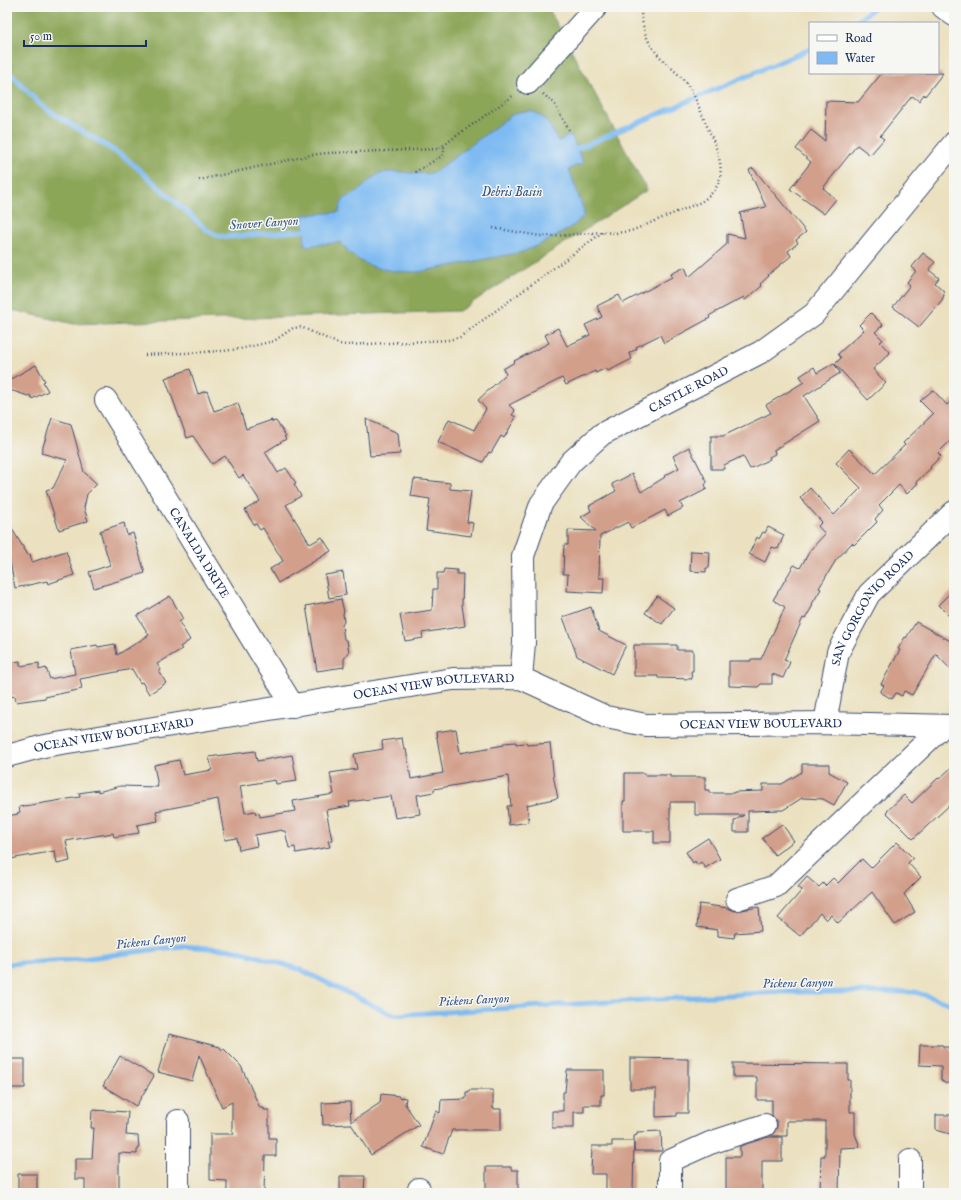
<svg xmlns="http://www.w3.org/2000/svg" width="961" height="1200" viewBox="0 0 961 1200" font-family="'IM FELL English',serif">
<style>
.forest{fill:#8ca658;stroke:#546a5b}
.water{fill:#7fbbf2;stroke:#4d75a8}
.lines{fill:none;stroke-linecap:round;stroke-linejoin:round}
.stream{stroke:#7fbbf2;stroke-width:5}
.building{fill:#d29f8b}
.minor-casing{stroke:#3a4a6d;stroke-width:24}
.path{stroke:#3a4a6d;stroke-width:2.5;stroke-dasharray:1 3;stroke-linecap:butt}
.minor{stroke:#fff;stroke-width:22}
.labels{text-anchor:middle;stroke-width:3;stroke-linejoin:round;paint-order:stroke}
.street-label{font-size:12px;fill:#1b2f5e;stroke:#f6f6f2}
.water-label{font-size:13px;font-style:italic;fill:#39598a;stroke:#f6f6f2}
</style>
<rect width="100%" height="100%" fill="#f6f6f2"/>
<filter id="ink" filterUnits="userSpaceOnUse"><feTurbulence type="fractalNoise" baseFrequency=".025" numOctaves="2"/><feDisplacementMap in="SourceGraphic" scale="8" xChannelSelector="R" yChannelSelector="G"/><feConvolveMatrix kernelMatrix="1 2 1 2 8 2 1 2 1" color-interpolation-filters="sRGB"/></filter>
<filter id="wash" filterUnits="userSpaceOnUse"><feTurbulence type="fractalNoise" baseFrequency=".012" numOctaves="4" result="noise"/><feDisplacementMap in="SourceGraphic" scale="16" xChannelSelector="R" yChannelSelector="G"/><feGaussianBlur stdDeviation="0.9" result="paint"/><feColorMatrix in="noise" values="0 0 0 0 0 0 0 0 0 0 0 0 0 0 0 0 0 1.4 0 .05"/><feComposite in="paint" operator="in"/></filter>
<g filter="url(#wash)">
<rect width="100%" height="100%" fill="#ebe1c0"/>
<path class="forest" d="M7,7H548L647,190L459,311L74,324L7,309Z"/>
<path class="water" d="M530,111C546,116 551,127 558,141L571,135L583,163L569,169L583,208L584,215C573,230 540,245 522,252L419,272C389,272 358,269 341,242L305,246L303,215L339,212C343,194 346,200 358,191C365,187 369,179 377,175C393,167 417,177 435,172L510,116L518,112Z"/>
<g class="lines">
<path class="stream" d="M855,23L875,7
M7,70L40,104L51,112L126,158L207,230L216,235L226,237L311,230
M577,149L810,49
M7,964L81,959L182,946L236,950L299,969L393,1015L780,992H915L954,1005"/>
</g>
<g id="blocks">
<path class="building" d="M882,73H943L925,96L924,94L919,101L912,96L880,136L884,139L870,155L857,145L823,188L836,199L824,214L790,189L811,162L796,149L811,130L825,141L826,101L858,102Z
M753,168L806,232L796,240L798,243L788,251L791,256L768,275L769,276L760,284L762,286L745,300L744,297L714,313L709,316L710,318L664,343L660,335L636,347L637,349L629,353L632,359L608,371L606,368L596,373L595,371L566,385L562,378L509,405L515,411L512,415L516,417L504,438L501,436L491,453L489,452L483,462L438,442L449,419L474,430L486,409L478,400L506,374L503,369L515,362L514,361L549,343L545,335L558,328L567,346L590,335L585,325L602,317L597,306L619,295L623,303L672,277L671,274L685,267L689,277L727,244V234L745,238L740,213L766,207L749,170Z
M923,253L935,262L929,270L939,278L935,283L943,290L944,295L942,300L919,327L893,307L910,285L907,282L916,271L912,267Z
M871,313L883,325L875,332L883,340L880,342L890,353L873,369L886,383L868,400L835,364L841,358L838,354L864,330L859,325Z
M834,363L840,373L804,396L820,421L774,450L775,454L769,457L770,459L750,469L743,456L724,465V469H711V436H723L771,413L766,405L804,382L800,376L814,367L817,373Z
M36,365L45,381L43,382L48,391L32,399L30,395L28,396L7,389V381Z
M190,369L198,394L207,391L214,411L238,403L246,429L272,420V422L276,421L286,436L284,437L286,439L265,452L278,473L286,468L296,483L294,484L301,496L286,505L310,544L322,537L331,551L278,583L270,569L283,561L263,528L260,530L256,524L254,525L245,510L260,501L243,475L239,478L225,456L212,464L193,436L187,438L165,378Z
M933,390L947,405L954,398V437L938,453L941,456L930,467L931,468L916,482L918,483L907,494L899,485L879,505L883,510L875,519L877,522L854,545L852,543L836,560L819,588L821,589L812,604L813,605L805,619L803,618L784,660L790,662L783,678L772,674V684H761L758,687L729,686V661H751V659H761L785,607L773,600L794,565L800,568L811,549L825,534L818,526L822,522L800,498L810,488L834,515L861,488L836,463L849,449L875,474L905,445L903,443L933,414L920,401Z
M52,418L71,424L84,472L97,484L87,494L84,508L88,521L59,530L46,490L53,488L67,460L41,453Z
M366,419L398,433L400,454L370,456Z
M689,447L707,482L705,485L707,489L680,503L683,508L668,516L665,510L631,528L628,522L600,536L599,578H604L603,593L567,591L568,574H563L564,545H568V530L596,531L581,517L591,511L589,506L616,491L612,484L632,474L641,492L665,477L664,476L679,468L673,456Z
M414,479L450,483V489L471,491L467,522L473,523L471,536L426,530L430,499L411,496Z
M7,521L28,555L30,554L32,562L66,551L74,575L48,584L47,581L15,588L7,545Z
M124,523L127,535L133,533L145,573L94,588L89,572L110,565L100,531Z
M768,527L784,535L778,549L772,547L765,562L749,554L757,537L759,539L763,532L765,533Z
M691,551L710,552L709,568H706V572L690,571Z
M444,569L457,570V574H463L462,605L465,626L422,633L423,638L405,641L400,615L432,610L433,589H437V573H443Z
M343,572L346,595L329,598L325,575Z
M954,589V621L938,605Z
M170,596L183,619L179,622L190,640L180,647L182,649L157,664L161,670L159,671L166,683L149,694L142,682L140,683L132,669L80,679L82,689L45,697V698L16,702L15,696L7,698V663L20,661V666L39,663V670L46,668L50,679L75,674L71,650L97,645L98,647L115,644L117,655L149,635L137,616Z
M657,596L674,608L662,624L645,613Z
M341,599L344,612L343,613L344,622L342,625L344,639L347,641L349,652L344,659V667L317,671L306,606Z
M591,607L599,631L626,645L612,674L577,656L563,617Z
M916,622L954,643V673L936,654L912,695L904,691L902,696L896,693L892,699L880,692L884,686L881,684L900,650L898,649L905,637L906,638Z
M634,645H677V650H693V671H691L692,679L658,678V676H634Z
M456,729L460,753L504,745V743L516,742V744L526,743L527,745L550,743L554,780L558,798L527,805L529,822L509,825L507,806H511L508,776L434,789V792L417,795L420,814L395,818L391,796L349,802L350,806L326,810L332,840L328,841L330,847L296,853L295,847L289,848L285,831H282V830L255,835L257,846L239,850L237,838L225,840L218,799L156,811L158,821L137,825L139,833L114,837L113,833L66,841L70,861L57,864L55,851L10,859L7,841V816L18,814L17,813L20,812L19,807L80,797L79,793L98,790V792L120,786L158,787L154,765L179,760L183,775L212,770L209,757L216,756L255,751L257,761L292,755L297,781L276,784L275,780L240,786L245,813L255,811L256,814L259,813L260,817L295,811L293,801L334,794L330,773L357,769L354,754L383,749L382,741L402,738L404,750L406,749L411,779L443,773L436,732Z
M802,764H829V772L847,782L834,805L823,799L802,798L783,810L748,811V832H734V821L744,815H695V802H670V843H654V831H623V801H625V773H645V775H670V777H705V790H709V793H734V792L763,791V784H782L802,772Z
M954,765V801L913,839L886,812L904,795L912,803L938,778L939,779Z
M782,824L794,841L775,855L762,838Z
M708,838L720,859L705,868L701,862L697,865L695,861L693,863L686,852Z
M897,842L913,858L908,863L921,877L904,894L915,912L895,925L872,892L838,923L831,915L826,920L820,913L800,936L778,918L802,890L798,887L807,877L819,887L823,883L825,886L833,878L838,883L862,859L871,868Z
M699,904L728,908L735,911L759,907L761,931L735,933L734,938L718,936V930L697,927Z
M169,1034L220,1047L222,1050L224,1049L241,1066L260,1108H264V1110H269V1138H276V1156H265L264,1193H227V1181L210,1180V1134H234L232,1130V1102L222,1107L199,1055L192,1081L158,1072Z
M920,1045H943V1047H951V1051H954V1084L945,1083L941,1080V1066L919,1065Z
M120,1056L154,1076L136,1106L103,1086Z
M630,1058L688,1059V1113H677V1116L656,1117V1089H630Z
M7,1059H25V1088H7Z
M733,1063L848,1064V1080H850V1112H855V1134L860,1147L840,1148L839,1193H820L821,1156H825V1121H787V1136H772L777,1127V1121L772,1115V1100H757V1077H733Z
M567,1070H604V1095H601V1105H584V1112H574V1128H552V1111H563V1092H565Z
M469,1090H493V1109H501V1130H452L443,1154L423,1147L436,1111L440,1113L441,1100L466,1099V1092H469Z
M381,1094L399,1096V1097L406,1098L405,1104L419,1125L371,1155L351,1124L323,1125L322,1103L350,1102L351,1122L380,1103Z
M92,1110L128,1112L126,1135L138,1136L139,1149L137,1150V1154L119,1153V1193H85V1179H75V1159H92L94,1128H91Z
M936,1115H954V1135L936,1130Z
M661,1131L662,1151H634V1136L637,1135V1132Z
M768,1137H782V1161H762V1193H726V1157H740V1146Z
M612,1141H634L633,1193H606V1174H591L592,1146H612Z
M486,1167H511V1170H518V1193H486Z
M18,1174H37V1193H18Z
M340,1176H365L364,1193H340Z"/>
</g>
</g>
<g filter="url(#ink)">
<use href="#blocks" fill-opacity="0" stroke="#3a4a6d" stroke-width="1"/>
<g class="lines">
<g class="minor-casing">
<g id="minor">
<path d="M943,7L954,15"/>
<path d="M528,83L596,7"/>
<path id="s1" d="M106,400L293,706"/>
<path id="s2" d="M521,678L524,643L523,556L541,504L571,462L602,434L761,352L814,314L954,143"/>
<path id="s3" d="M825,723L838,652L869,594L954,512"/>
<path id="s4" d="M7,756L44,746L453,679L521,678L606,717L646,725L825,723L954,726"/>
<path d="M737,899L776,886L943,726"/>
<path d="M178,1193V1121"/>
<path d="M419,1193V1189"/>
<path d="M670,1193V1161L710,1143L765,1125"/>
<path d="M910,1193V1160"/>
</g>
</g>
<path class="path" d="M543,94L554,103L570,132
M415,172L442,156L444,151V146
M199,180L311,155L327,153L438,149L514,95
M493,228L540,236H555L603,232L616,233L631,231L701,202C735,180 717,151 705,121C699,109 695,94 686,83C674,68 659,60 649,42C643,31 642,19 640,7
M145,355L223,351L240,349L274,341L293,328L301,327L339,344L347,345L449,340L460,337L603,232"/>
<use href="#minor" class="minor"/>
</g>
</g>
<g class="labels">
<g class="street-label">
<text dy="4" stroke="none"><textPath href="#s2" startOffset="368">CASTLE ROAD</textPath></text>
<text dy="4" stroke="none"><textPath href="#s1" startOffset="179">CANALDA DRIVE</textPath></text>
<text dy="4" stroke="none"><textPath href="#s3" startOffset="128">SAN GORGONIO ROAD</textPath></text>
<text dy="4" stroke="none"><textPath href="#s4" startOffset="433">OCEAN VIEW BOULEVARD</textPath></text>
<text dy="4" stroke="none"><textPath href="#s4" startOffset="770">OCEAN VIEW BOULEVARD</textPath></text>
<text dy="4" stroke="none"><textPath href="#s4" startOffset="109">OCEAN VIEW BOULEVARD</textPath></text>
</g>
<g class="water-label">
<text x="512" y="196">Debris Basin</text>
<text transform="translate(264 222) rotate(-4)" y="5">Snover Canyon</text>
<text transform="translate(151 940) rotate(-6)" y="5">Pickens Canyon</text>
<text transform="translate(798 982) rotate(-1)" y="5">Pickens Canyon</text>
<text transform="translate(474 999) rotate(-3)" y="5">Pickens Canyon</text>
</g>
</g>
<rect width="961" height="1200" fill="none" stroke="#f6f6f2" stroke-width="24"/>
<rect x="809" y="22" width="130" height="52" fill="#f6f6f2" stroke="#9ea6b7"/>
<rect x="817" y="35" width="20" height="6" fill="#ffffff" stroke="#9ea6b7"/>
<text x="845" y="42" font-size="12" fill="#1b2f5e">Road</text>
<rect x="817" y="52" width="20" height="12" fill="#7fbbf2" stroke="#9ea6b7"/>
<text x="845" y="62" font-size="12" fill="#1b2f5e">Water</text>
<path d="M24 40v6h122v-6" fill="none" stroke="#1b2f5e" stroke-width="2"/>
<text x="30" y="40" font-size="12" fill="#1b2f5e" stroke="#f6f6f2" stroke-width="3" paint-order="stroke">50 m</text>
</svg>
